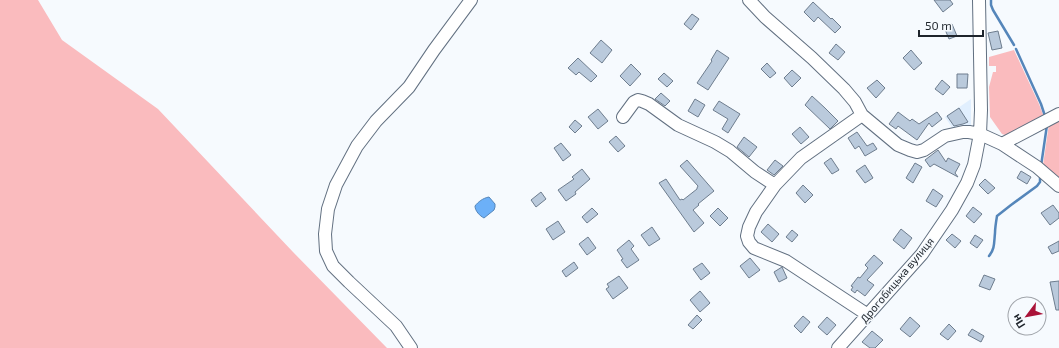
<svg xmlns="http://www.w3.org/2000/svg" width="1059" height="348" viewBox="0 0 1059 348" font-family="'Exo 2',sans-serif">
<style>
.built{fill:#e1effe}
.green{fill:#fabbbe}
.water{fill:#6cb0f8;stroke:#5586ba}
.lines{fill:none;stroke-linecap:round;stroke-linejoin:round}
.stream{stroke:#5586ba;stroke-width:2.5}
.building{fill:#bacadc;stroke:#6e7d8e}
.minor-casing{stroke:#627081;stroke-width:14}
.minor{stroke:#fff;stroke-width:12}
.labels{text-anchor:middle;stroke-width:3;stroke-linejoin:round;paint-order:stroke}
.street-label{font-size:11px;fill:#1e242b;stroke:#f6fafe}
</style>
<rect width="100%" height="100%" fill="#f6fafe"/>
<path class="built" d="M971,99V126L955,132L945,117Z"/>
<path class="green" d="M0,0H38L62,40L158,109L293,252L387,348H0Z
M1014,50L1039,104L1044,117L1008,136L1002,134L990,117L989,87L993,72H996V66H989V57Z
M1059,121V178L1043,165L1049,124Z"/>
<path class="water" d="M489,197L495,204V207L494,210L484,218C480,216 475,211 475,206C478,202 483,198 489,197Z"/>
<g class="lines">
<path class="stream" d="M991,0V5L993,10L1014,45
M1016,49L1041,104L1045,116
M1041,166L1047,125
M989,256C995,249 994,242 995,233C995,228 996,222 997,216L1011,205L1037,186L1040,182V175"/>
</g>
<path class="building" d="M934,0H950L953,4L943,12Z
M813,2L831,19L832,18L841,27L835,33L818,17L814,22L804,12Z
M692,14L699,19L691,30L684,24Z
M952,24L957,36L949,39L944,27Z
M998,31L1002,48L992,50L988,33Z
M601,40L612,50L602,63L590,53Z
M836,44L845,52L838,60L829,53Z
M717,50L729,58L708,90L697,83L712,61L711,60Z
M911,50L922,63L914,70L903,58Z
M578,58L597,76L591,82L579,72L576,75L568,68Z
M767,63L776,73L770,78L761,69Z
M631,64L641,74L630,86L620,76Z
M792,70L801,78L792,87L784,78Z
M664,73L673,81L667,87L658,79Z
M957,74H968L967,88H957Z
M877,80L885,88L876,98L867,88Z
M942,80L950,87L943,95L935,89Z
M661,93L670,101L665,106L655,99Z
M812,96L825,108L838,121L830,129L805,105Z
M695,99L705,105L698,117L688,111Z
M719,101L740,114L728,133L722,129L728,119L713,110Z
M959,108L968,122L963,124L954,126L947,116Z
M598,109L608,121L598,129L588,117Z
M898,112L910,121L912,119L919,124L937,112L942,119L932,127L929,123L917,140L898,126L896,129L889,124Z
M575,120L582,126L575,133L569,127Z
M800,127L809,137L801,144L792,134Z
M857,132L867,146L873,143L877,149L865,156L859,146L855,149L848,138Z
M616,136L625,146L618,152L609,142Z
M744,137L757,147L749,157L737,147Z
M561,143L571,155L563,161L554,148Z
M938,150L946,162L948,158L960,164L955,173L958,177L934,164L930,167L925,160Z
M831,158L839,170L832,174L824,163Z
M687,160L714,191L698,204L699,205L693,210L704,223L694,232L659,183L666,179L680,200L682,199L683,200L697,189V188L698,186L680,166Z
M775,160L783,166L774,175L767,170Z
M915,163L922,167L913,183L906,178Z
M865,165L873,178L865,183L856,171Z
M582,169L590,179L575,192L576,194L566,201L558,190L574,179L572,177Z
M1021,171L1031,177L1027,184L1017,178Z
M985,179L995,188L988,194L979,185Z
M803,185L813,195L805,203L796,193Z
M933,189L943,196L936,207L926,201Z
M541,192L546,199L536,207L531,200Z
M1053,205L1059,213V218L1050,225L1041,213Z
M973,207L982,214L974,223L966,216Z
M592,208L598,214L587,223L582,217Z
M718,208L728,218L720,226L710,216Z
M558,221L565,232L553,240L546,229Z
M768,224L779,234L772,242L761,232Z
M652,227L660,239L649,246L641,235Z
M901,229L912,238L904,249L893,240Z
M792,230L798,235L792,242L786,237Z
M952,234L961,241L955,248L946,240Z
M975,235L983,240L977,248L970,243Z
M588,237L596,248L587,255L579,244Z
M629,240L634,246L631,249L639,260L627,268L621,260L623,259L617,250Z
M1059,241V251L1052,254L1048,247Z
M874,255L883,263L867,280L874,285L865,296L857,290L855,293L851,290L853,287L851,286L858,277L860,278L868,268L865,265Z
M750,258L760,270L749,278L740,266Z
M574,262L578,268L566,277L562,271Z
M702,263L710,273L701,280L693,269Z
M782,267L787,278L779,282L774,272Z
M984,275L995,279L990,290L979,286Z
M619,276L628,288L613,299L606,289L609,287L607,284Z
M1059,281V310H1056L1050,282Z
M700,291L710,303L700,312L690,300Z
M697,315L702,320L693,329L688,325Z
M803,316L810,322L801,333L794,326Z
M827,317L836,325L827,335L818,327Z
M910,317L920,326L910,337L900,329Z
M949,324L956,331L948,340L940,334Z
M972,329L984,336L981,342L968,335Z
M872,331L883,340L875,348H870L862,342Z"/>
<g class="lines">
<g class="minor-casing">
<path id="minor" d="M749,0L765,17L812,58L844,89L855,102L862,115L898,145L910,150L917,152L924,150L945,136L963,132H969L980,134L1002,144L1037,167L1059,186
M862,115L801,158L775,185L756,212L749,227L747,236L749,242L754,248L786,261L868,315
M623,117L634,102L638,100L642,101L649,104L678,125L715,142L730,151L755,172L775,185
M1002,144L1059,114
M411,348L396,326L349,282L333,266L326,251L325,234L328,209L336,185L357,146L376,121L409,87L434,50L471,0
M838,348L922,254L952,210L967,183L974,165L980,134L981,110L979,0"/>
</g>
<use href="#minor" class="minor"/>
</g>
<g class="labels">
<g class="street-label">
<text transform="translate(897 280) rotate(-50)" y="4">Дрогобицька вулиця</text>
</g>
</g>
<g transform="translate(1027 316) rotate(238)"><circle r="19" fill="#f6fafe" stroke="#a0a4aa"/>
<path d="M0-3L7 15L0 10L-7 15Z" fill="#a91238"/>
<text y="-6" font-size="11" font-weight="bold" text-anchor="middle" fill="#1e242b">Пн</text>
</g>
<path d="M919 30v6h64v-6" fill="none" stroke="#1e242b" stroke-width="2"/>
<text x="925" y="30" font-size="12" fill="#1e242b" stroke="#f6fafe" stroke-width="3" paint-order="stroke">50 m</text>
</svg>
